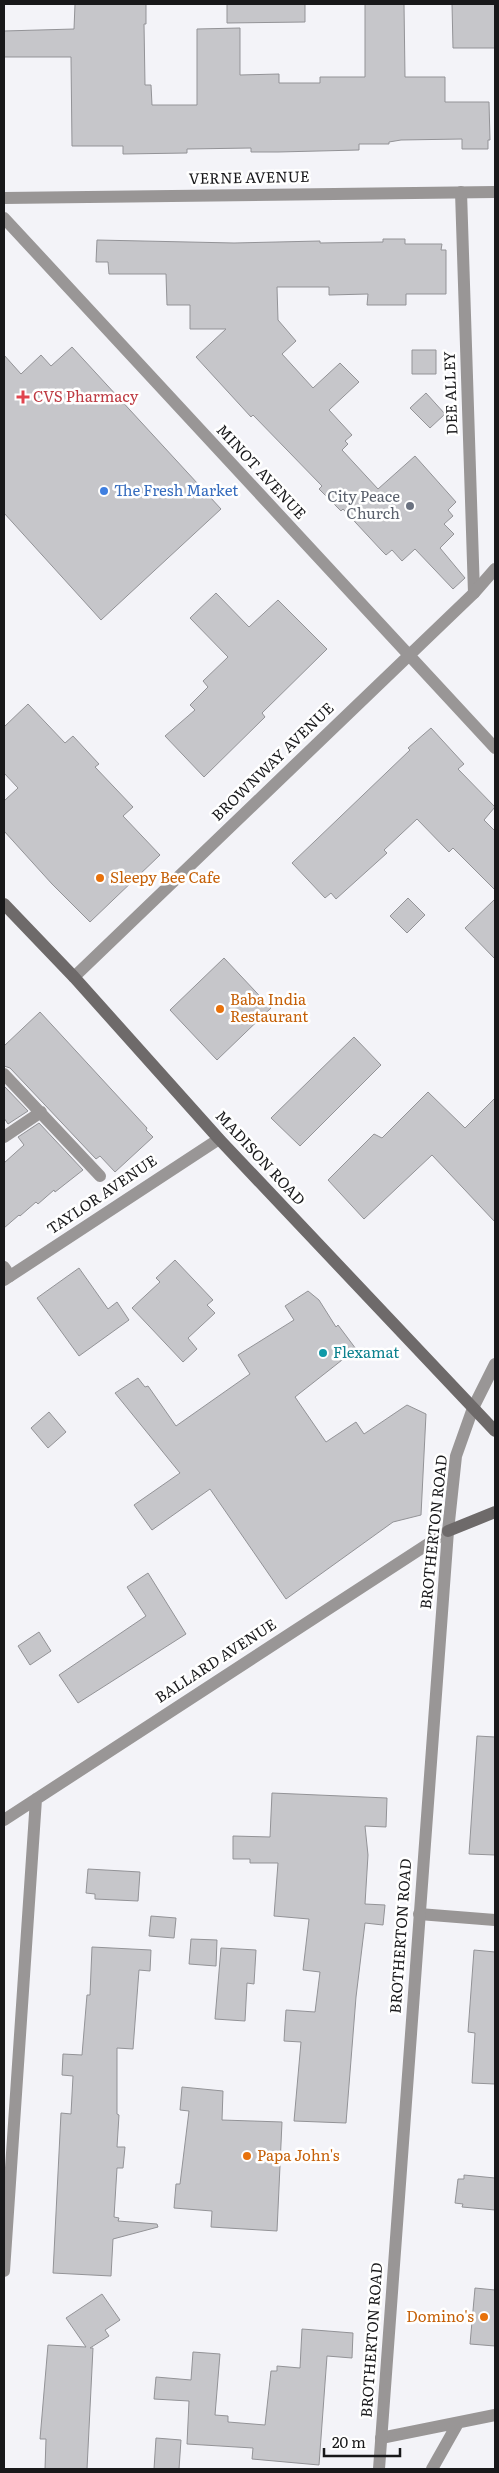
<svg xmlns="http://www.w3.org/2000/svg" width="499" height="2473" viewBox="0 0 499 2473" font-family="Literata,serif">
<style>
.building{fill:#c6c6ca;stroke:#939397}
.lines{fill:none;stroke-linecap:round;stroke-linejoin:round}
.service{stroke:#999696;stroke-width:12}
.minor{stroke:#999696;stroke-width:12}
.tertiary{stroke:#999696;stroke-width:12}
.secondary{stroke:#6e6a6a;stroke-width:12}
.health-dot{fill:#e0444e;stroke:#fff;stroke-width:2}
.shop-dot{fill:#3f7fe0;stroke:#fff;stroke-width:2}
.worship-dot{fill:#6b7280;stroke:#fff;stroke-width:2}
.food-dot{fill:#e8710a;stroke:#fff;stroke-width:2}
.culture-dot{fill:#0f9aa8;stroke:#fff;stroke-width:2}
.labels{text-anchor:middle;stroke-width:5;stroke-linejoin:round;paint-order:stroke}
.street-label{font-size:15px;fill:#18181a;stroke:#fff}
.health-label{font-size:15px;fill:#be3a42;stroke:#fff;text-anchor:start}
.shop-label{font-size:15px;fill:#366cbe;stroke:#fff;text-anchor:start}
.worship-label{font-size:15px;fill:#5b616d;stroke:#fff;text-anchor:end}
.food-label{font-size:15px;fill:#c56008;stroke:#fff;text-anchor:start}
.culture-label{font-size:15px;fill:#0d838f;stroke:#fff;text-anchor:start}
</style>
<rect width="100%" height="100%" fill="#f3f3f8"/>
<path class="building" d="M75,4H146V24H144L145,85H151L152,105H197V29L240,28V75L279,74V83H320V77H365V4H404L405,77H445V102H489L490,140H488V149H462V139L401,140L389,142V144H359V150L278,152H251V148L187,149V153L123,154V146H72L71,57H4V31L74,29Z
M227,4H305V22L227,23Z
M452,4H495V48H453Z
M383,239H405V244H442L441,250H446V294H406V305H367L368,294L329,295V287H277L278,320L296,341L282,354L313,388L340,363L359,382L329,410L352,435L345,441L348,444L342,450L378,489L415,456L456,502L448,510L453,516L444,524L454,534L440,548L465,578L453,589L415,549L402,561L392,550L386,555L382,551L343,509L341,511L319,489L322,486L253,415L251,417L196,357L226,329H190V305H167L166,274H109L108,262H96L97,240L234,243L320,241V243L383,242Z
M72,347L221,509L101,620L4,513V355L21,374L41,355L51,366Z
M412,350H436V374H412Z
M426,393L445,414L430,428L410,408Z
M216,593L249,627L278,600L327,649L262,713L265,717L204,777L165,736L195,710L190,705L208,687L203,681L228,657L190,618Z
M28,704L65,743L73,736L99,764L95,767L133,807L123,816L160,855L90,922L52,884L4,831V801L18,788L4,773V727Z
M431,728L464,764L458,769L495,807L484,820L495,831V890L453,848L449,852L417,819L384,850L387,853L336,899L331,893L325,898L292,863L410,750L408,748Z
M408,898L425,915L407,933L390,916Z
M495,899V959L465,928Z
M224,958L271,1008L217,1060L170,1010Z
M40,1012L147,1128L146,1130L153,1137L115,1172L100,1156L96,1159L10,1068L4,1066V1046Z
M354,1037L381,1065L300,1146L271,1118Z
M4,1086L28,1111L8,1124L4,1118Z
M428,1092L465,1128L495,1098V1222L432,1155L364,1219L328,1180L374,1134L382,1138Z
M39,1123L83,1170L55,1192L54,1190L38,1204L36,1202L20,1216L19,1215L4,1228V1163L24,1145L18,1137Z
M175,1260L213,1300L207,1305L215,1313L188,1338L197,1349L183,1362L132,1308L160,1282L156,1278Z
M79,1268L108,1309L117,1302L129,1320L79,1356L37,1298Z
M308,1291L319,1300L336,1327L338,1325L356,1349L295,1397L326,1442L356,1422L364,1434L407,1405L426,1414L421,1515L393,1522L286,1599L210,1489L152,1530L134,1505L180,1473L115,1393L138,1378L145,1387L148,1386L176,1426L250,1374L238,1355L294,1320L285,1306Z
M49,1412L66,1432L48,1448L31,1428Z
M148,1573L186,1634L78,1703L59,1675L146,1616L127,1587Z
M39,1632L51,1651L30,1665L18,1646Z
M477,1736L495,1737V1855L469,1854Z
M272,1793L387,1798L386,1827L365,1826L368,1855L365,1904L385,1905L383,1925L365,1923L356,1997L346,2123L294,2121L301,2042L284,2041L285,2024L286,2010L315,2012L320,1972L303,1970L309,1919L274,1916L278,1863H250V1859H233V1836L270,1837Z
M88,1869L140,1872L138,1901L95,1899V1894L86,1893Z
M151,1916L176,1918L174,1938L149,1936Z
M191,1939L217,1940L216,1966L189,1964Z
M92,1947L151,1950L150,1971L139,1970L133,2049L117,2048V2114L119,2115L117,2147H125L123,2168H117L114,2217L119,2218L118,2221L157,2224L158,2227L113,2239L111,2276L53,2273L61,2113L71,2114L73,2076L62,2075L63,2054L82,2055L87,1995H90Z
M221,1948L256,1950L254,1984L247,1983L245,2021L215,2019Z
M474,1950L495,1952V2084L472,2083L475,2033L468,2032Z
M182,2087L223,2091L222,2120L282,2122L277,2231L211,2227L212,2211L174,2208L176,2184H180L189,2111L180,2110Z
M464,2175L495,2178V2210L462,2207L463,2204L455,2203L458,2179H464Z
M475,2288L495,2290V2346L470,2344Z
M102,2294L120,2320L105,2330L109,2336L90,2348H93L87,2469H45L46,2439H40L48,2345L86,2347L66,2318Z
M302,2329L353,2333L352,2358L327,2356L319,2465L252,2459L253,2448L187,2444L189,2401L154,2399L156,2377L191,2380L193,2352L220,2354L215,2415L228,2416V2422L265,2425L271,2371H277V2366L300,2368Z
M156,2438L181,2440L179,2469H154Z"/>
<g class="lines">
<path class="service" d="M461,192L474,593
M4,1074L100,1176
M4,1137L41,1112
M4,1267L10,1276
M419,1914L495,1920"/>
<path class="minor" d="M4,198L495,192
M4,218L495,748
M74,977L474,593L495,569
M4,1280L219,1139
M4,1820L448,1531
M4,2271L36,1799
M381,2438L495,2415
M432,2469L458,2423"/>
<path class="tertiary" d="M379,2469L448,1531L456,1456L473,1408L495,1364"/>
<path class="secondary" d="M4,904L74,977L219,1139L495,1431
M448,1531L495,1512"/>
</g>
<path class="health-dot" d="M20.5 389.5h5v5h5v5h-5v5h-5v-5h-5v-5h5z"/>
<circle class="shop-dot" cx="104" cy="491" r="5"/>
<circle class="worship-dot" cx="410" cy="506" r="5"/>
<g class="food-dot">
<circle cx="100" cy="878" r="5"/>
<circle cx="220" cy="1009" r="5"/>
<circle cx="247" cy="2156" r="5"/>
<circle cx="484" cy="2317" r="5"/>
</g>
<circle class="culture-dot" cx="323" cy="1353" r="5"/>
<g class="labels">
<g class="street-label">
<text transform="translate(249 178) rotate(-1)" y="5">VERNE AVENUE</text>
<text transform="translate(451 393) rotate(-92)" y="5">DEE ALLEY</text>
<text transform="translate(261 472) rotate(47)" y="5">MINOT AVENUE</text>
<text transform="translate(273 762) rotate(-44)" y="5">BROWNWAY AVENUE</text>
<text transform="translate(260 1158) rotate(47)" y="5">MADISON ROAD</text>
<text transform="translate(102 1195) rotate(-34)" y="5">TAYLOR AVENUE</text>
<text transform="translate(434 1532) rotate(-84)" y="5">BROTHERTON ROAD</text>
<text transform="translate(216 1661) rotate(-33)" y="5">BALLARD AVENUE</text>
<text transform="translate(401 1936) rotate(-86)" y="5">BROTHERTON ROAD</text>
<text transform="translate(372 2340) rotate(-86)" y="5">BROTHERTON ROAD</text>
</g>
<g class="health-label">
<text x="33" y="402">CVS Pharmacy</text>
</g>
<g class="shop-label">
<text x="114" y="496">The Fresh Market</text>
</g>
<g class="worship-label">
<text x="400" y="502">City Peace<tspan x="400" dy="17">Church</tspan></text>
</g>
<g class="food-label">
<text x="110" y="883">Sleepy Bee Cafe</text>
<text x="230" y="1005">Baba India<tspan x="230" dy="17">Restaurant</tspan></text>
<text x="257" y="2161">Papa John's</text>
<text x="474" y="2322" text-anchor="end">Domino's</text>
</g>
<g class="culture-label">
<text x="333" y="1358">Flexamat</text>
</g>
</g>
<rect width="499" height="2473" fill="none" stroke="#18181a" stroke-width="10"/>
<path d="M324 2448v8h76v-8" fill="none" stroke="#18181a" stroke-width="2.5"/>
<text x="332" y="2448" font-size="15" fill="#18181a" stroke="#ffffff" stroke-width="4" paint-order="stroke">20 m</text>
</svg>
